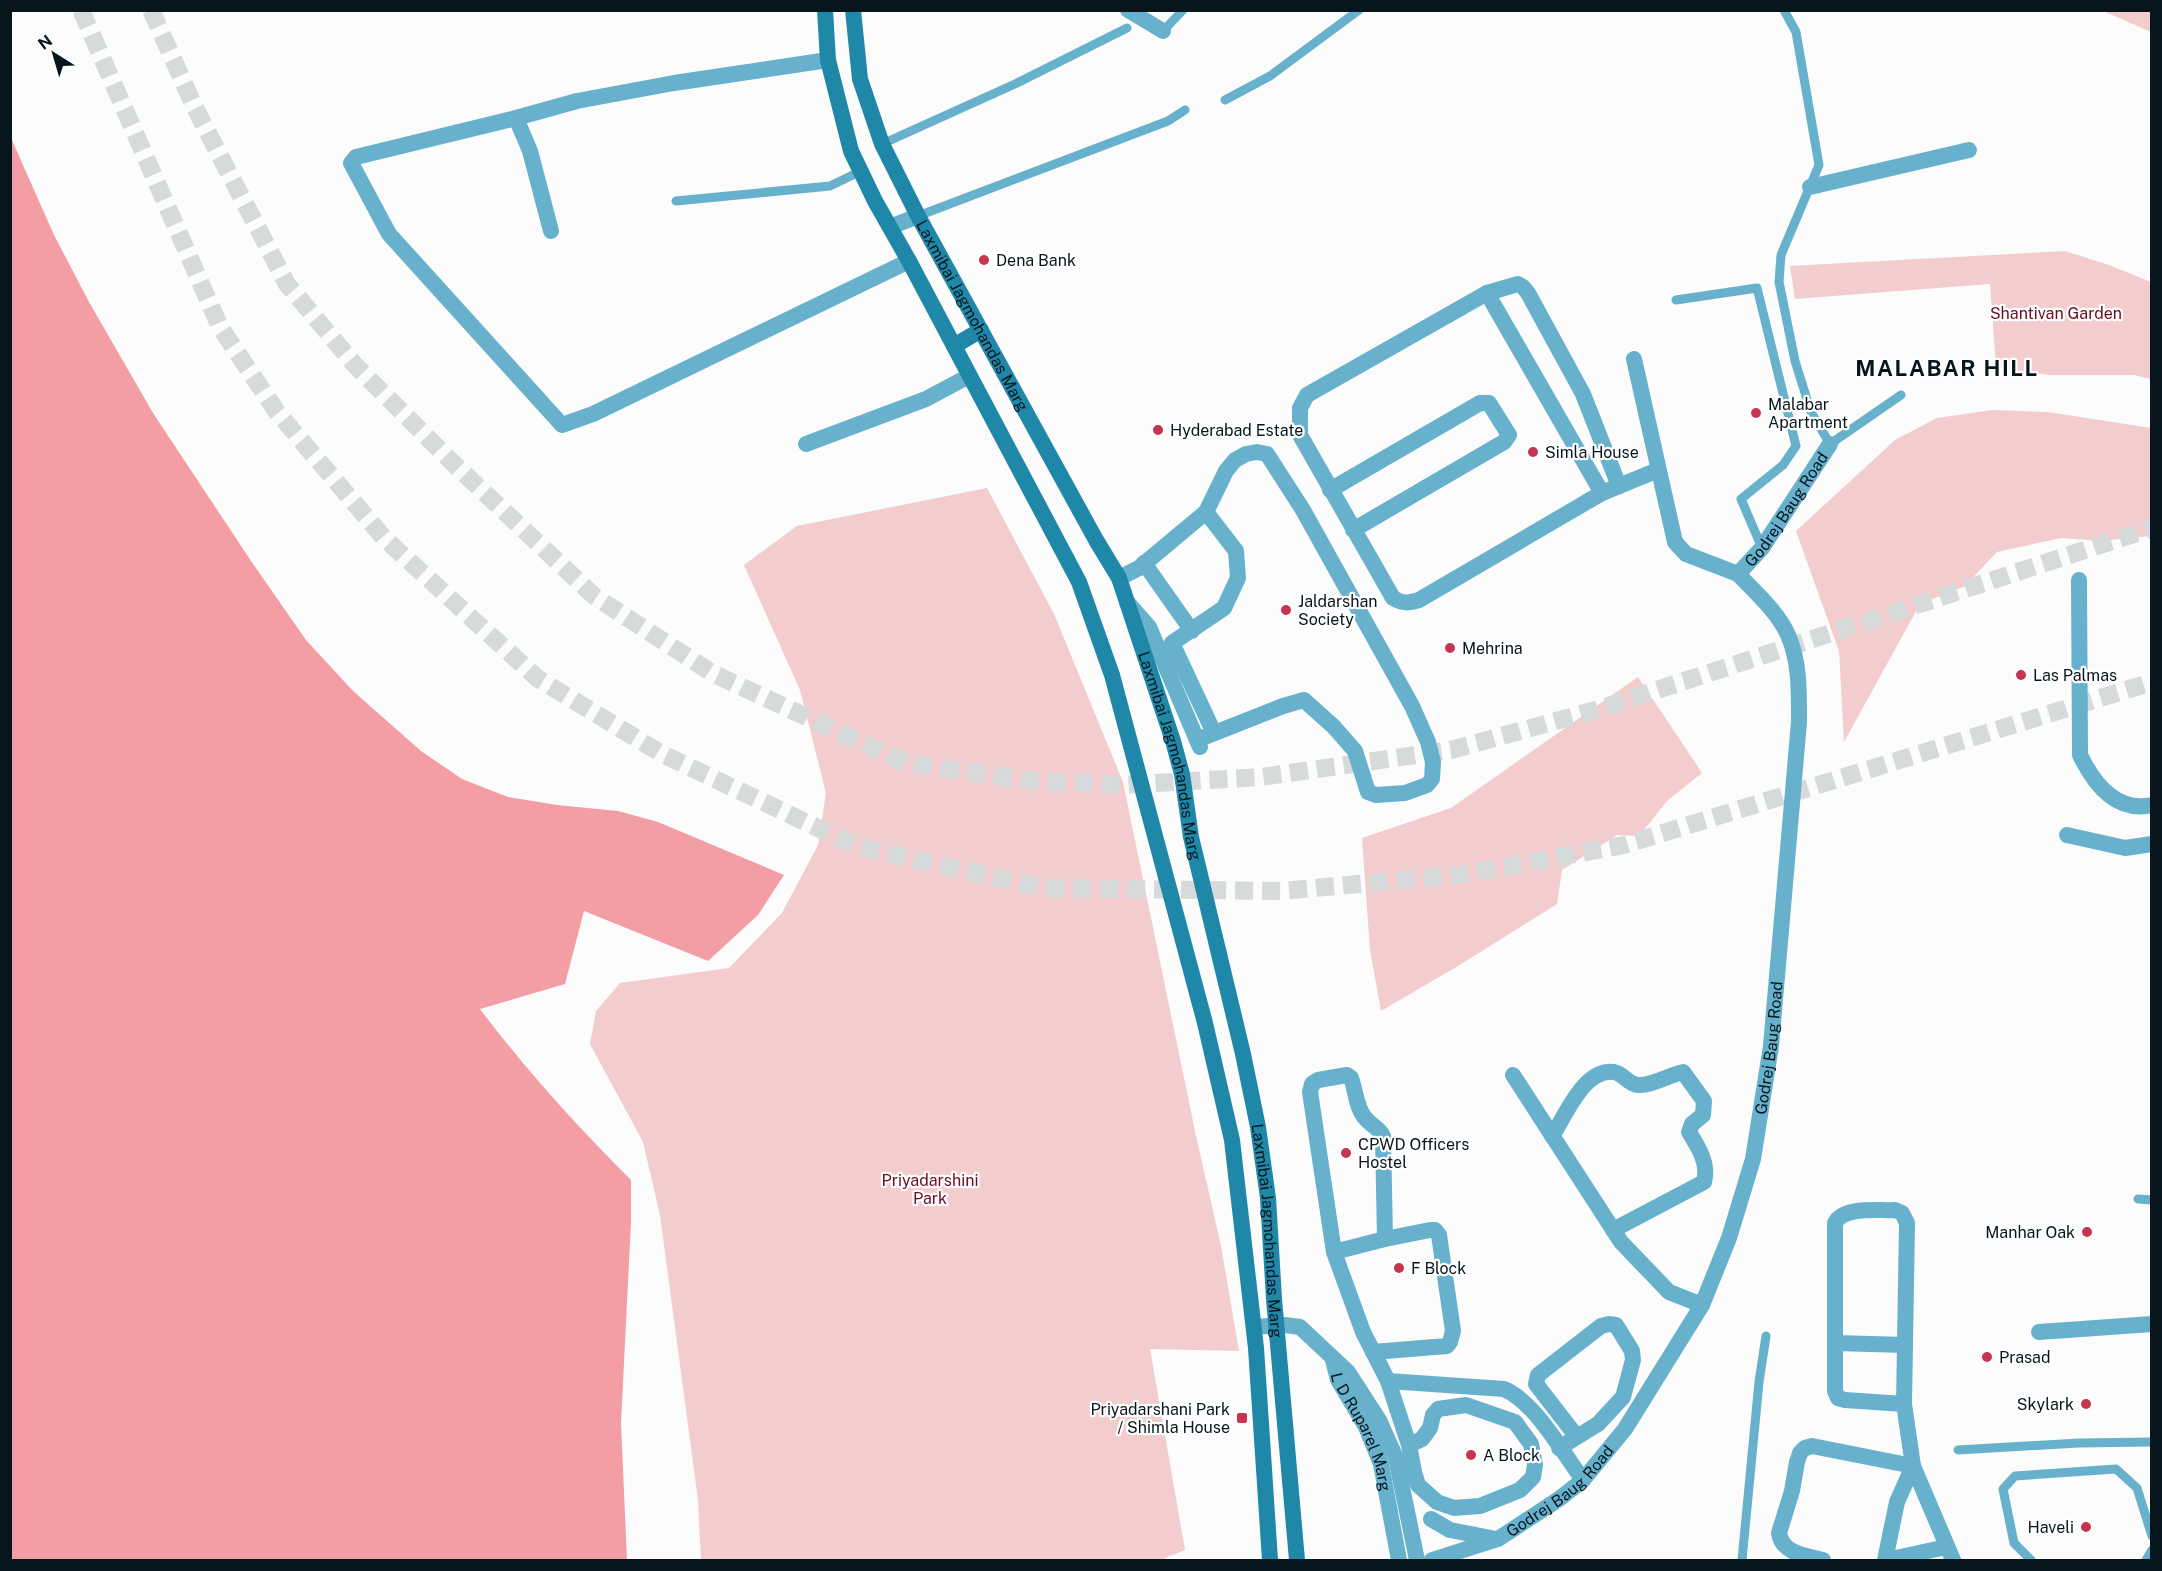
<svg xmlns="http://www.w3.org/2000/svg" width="2162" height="1571" viewBox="0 0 2162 1571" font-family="'Public Sans',sans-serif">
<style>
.green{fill:#f3ccce}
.water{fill:#f39da4}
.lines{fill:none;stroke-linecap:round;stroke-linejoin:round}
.motorway-tunnel{stroke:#d6dada;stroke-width:18;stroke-dasharray:18 9;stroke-linecap:butt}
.service{stroke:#67b1cd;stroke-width:9}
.minor{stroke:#67b1cd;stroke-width:16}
.tertiary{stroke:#67b1cd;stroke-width:16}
.secondary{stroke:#1f88a9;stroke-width:16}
.poi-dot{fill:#c53551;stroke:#fff;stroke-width:2}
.labels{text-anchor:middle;stroke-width:4.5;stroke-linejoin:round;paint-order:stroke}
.poi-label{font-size:16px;fill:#07161c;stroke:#fff;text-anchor:start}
.park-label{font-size:16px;fill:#6b0c24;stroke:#fff}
.street-label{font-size:16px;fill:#07161c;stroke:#fff}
.district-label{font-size:22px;font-weight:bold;letter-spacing:1.5px;fill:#07161c;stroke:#fff}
</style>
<rect width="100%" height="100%" fill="#fbfcfb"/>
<path class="green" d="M2103,11H2151V32Z
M2065,251L2109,265L2151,282V379L2134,375H2049L1996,367L1990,284L1795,299L1790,266Z
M1992,410L2048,412L2151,428V536L2101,541L2061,538L1997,552L1965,586L1920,604L1844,742L1839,651L1796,531L1895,440L1937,418Z
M987,488L1054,614L1123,782L1196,1136L1221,1246L1239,1351L1150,1349L1185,1550L1165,1558V1560H701L698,1500L660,1215L643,1142L590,1044L596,1011L620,983L729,968L782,913L818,845L826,793L800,690L744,565L797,526Z
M1638,677L1702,773L1667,801L1639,836L1617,835L1562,870L1557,904L1458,966L1381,1011L1370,950L1362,838L1451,808Z"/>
<path class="water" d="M11,138L54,235L89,302L153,413L251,561L306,640L353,691L421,751L462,779L508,797L557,805L618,811L658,822L784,875L758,915L708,961L584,911L565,984L480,1009C526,1070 577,1126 631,1180V1222L621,1423L627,1560H11Z"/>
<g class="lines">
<path class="motorway-tunnel" d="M81,10L220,327L277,412L384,538L537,678L662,754L858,847L1045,888L1281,891L1458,875L1624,845L2152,682
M151,10L195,108L287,284L354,364L453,463L594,596L712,673L905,763L1034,781L1122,785L1261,777L1451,750L1596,710L2152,528"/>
<path class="service" d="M1784,10L1796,32L1819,165L1781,255L1779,282L1795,361L1811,412L1830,444L1901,395
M1163,31L1183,10
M1225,100L1270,76L1359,10
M882,144L1015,84L1127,28
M676,201L830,186L861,171
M918,216L1168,121L1185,110
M1676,300L1757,288L1796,446L1783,465L1741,499L1762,548
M2138,1199L2152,1200
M1958,1450L2079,1443L2152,1442
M1742,1560L1759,1382L1766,1336
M2031,1560L2014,1543L2003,1489L2015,1476L2116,1469L2137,1488L2152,1536
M2146,1560L2152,1550"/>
<g class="minor">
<path d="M1128,10L1163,31"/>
<path d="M516,118L356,157L351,163L389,234L562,425L593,414L909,261"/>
<path d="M1810,187L1969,150"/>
<path d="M890,227L918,216"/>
<path d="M551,231L530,151L516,118L577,101L674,83L828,60"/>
<path d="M1487,293L1518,284L1523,287L1528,293L1583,394L1619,486"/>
<path d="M1634,359L1675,542L1686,554L1738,574"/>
<path d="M806,444L926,399L969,376"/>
<path d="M1330,490L1480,403H1489L1509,435L1504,442L1353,530"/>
<path d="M1602,493L1487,293L1307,395L1300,408V435L1393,598C1403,604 1409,603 1419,600L1602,493L1658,470"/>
<path d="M1206,512L1236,551L1238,578L1224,608L1172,643L1214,733"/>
<path d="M1144,563L1192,631"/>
<path d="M1119,578L1139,568L1206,512L1226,471L1235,460L1246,454L1257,452L1267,454L1303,510L1412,706L1428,742L1433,762L1432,779L1427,785L1405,793L1376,795L1368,792L1355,751L1334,727L1304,700L1283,706L1197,740"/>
<path d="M2079,580L2080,755C2094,784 2116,813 2152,805"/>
<path d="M1127,602L1149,627L1200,747"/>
<path d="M2067,835L2125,848L2152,844"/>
<path d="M1513,1075L1621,1242L1669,1292L1702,1305"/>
<path d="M1552,1136C1566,1115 1584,1068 1614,1072C1624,1074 1628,1084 1638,1085C1652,1086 1669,1075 1683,1072L1704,1101L1703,1115L1692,1124L1689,1132C1699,1148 1709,1164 1704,1182L1613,1230"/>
<path d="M1334,1252L1385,1239L1383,1136C1379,1128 1372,1126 1366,1119C1356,1109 1356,1091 1351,1078L1347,1075L1318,1080L1312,1084L1310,1092L1334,1252L1363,1332L1388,1381L1504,1389C1535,1402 1563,1453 1583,1480"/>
<path d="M2039,1332L2152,1324"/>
<path d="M1835,1343L1905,1345"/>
<path d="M1373,1352L1447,1346L1450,1342L1453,1331L1439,1235L1435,1230H1430L1385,1239"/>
<path d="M1388,1381L1409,1445L1414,1472L1418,1485L1437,1502L1454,1508L1480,1506L1520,1490L1533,1477L1535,1465L1531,1444L1515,1422L1466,1405L1438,1409L1433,1415L1430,1428L1422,1439L1409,1445"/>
<path d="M1904,1404L1845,1400L1838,1398L1835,1391V1223C1844,1206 1878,1211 1895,1210L1902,1213L1907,1223L1904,1404L1913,1466L1953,1560"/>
<path d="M1559,1448L1598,1424L1623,1397L1633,1360L1632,1351L1616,1325L1609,1324L1601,1326L1538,1375L1536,1384L1577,1437"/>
<path d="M1431,1519L1450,1530L1496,1539"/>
<path id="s1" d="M1432,1560L1498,1539L1559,1499L1583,1480L1625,1429L1702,1305L1729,1238L1753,1159L1771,1046L1799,722C1799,693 1800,662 1788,635C1778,612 1755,592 1738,574L1762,548L1830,444"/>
<path d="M1823,1560C1807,1556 1782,1554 1779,1533L1792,1491L1797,1462L1800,1453L1805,1448L1812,1446L1913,1466L1897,1502L1885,1560"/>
<path d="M1887,1560L1946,1547"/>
</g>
<g class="tertiary">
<path d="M1254,1327L1285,1325L1300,1327L1348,1372L1379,1420L1396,1458L1417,1560"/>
<path id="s2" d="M1333,1360L1338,1380L1366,1427L1381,1464L1399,1560"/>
</g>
<g class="secondary">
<path d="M825,10L828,60L851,151L875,201L909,261L1079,582L1112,675L1205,1023L1232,1140L1256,1348L1270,1560"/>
<path id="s3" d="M853,10L860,79L882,144L918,216L1096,540L1119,578L1173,741L1182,774L1191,837L1243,1054L1258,1127L1268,1198L1274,1299L1297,1560"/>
<path d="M954,346L981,330"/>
</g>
</g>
<g class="poi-dot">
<circle cx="984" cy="260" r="6"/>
<circle cx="1756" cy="413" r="6"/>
<circle cx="1158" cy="430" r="6"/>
<circle cx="1533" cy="452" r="6"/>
<circle cx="1286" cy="610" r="6"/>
<circle cx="1450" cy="648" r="6"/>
<circle cx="2021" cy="675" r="6"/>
<circle cx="1346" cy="1153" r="6"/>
<circle cx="2087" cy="1232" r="6"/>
<circle cx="1399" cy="1268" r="6"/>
<circle cx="1987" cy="1357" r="6"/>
<circle cx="2086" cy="1404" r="6"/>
<rect x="1236" y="1412" width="12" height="12" rx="3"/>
<circle cx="1471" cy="1455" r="6"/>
<circle cx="2086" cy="1527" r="6"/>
</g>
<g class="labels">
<g class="poi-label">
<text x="996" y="266">Dena Bank</text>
<text x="1768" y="410">Malabar<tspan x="1768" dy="18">Apartment</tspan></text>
<text x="1170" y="436">Hyderabad Estate</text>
<text x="1545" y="458">Simla House</text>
<text x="1298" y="607">Jaldarshan<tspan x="1298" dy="18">Society</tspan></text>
<text x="1462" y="654">Mehrina</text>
<text x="2033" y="681">Las Palmas</text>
<text x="1358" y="1150">CPWD Officers<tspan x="1358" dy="18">Hostel</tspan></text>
<text x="2075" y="1238" text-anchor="end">Manhar Oak</text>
<text x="1411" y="1274">F Block</text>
<text x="1999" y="1363">Prasad</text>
<text x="2074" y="1410" text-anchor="end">Skylark</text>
<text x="1230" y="1415" text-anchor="end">Priyadarshani Park<tspan x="1230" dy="18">/ Shimla House</tspan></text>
<text x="1483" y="1461">A Block</text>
<text x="2074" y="1533" text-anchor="end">Haveli</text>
</g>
<g class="park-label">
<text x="2056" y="319">Shantivan Garden</text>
<text x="930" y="1186">Priyadarshini<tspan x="930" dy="18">Park</tspan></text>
</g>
<g class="street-label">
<text dy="6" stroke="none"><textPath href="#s3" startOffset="332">Laxmibai Jagmohandas Marg</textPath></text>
<text dy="6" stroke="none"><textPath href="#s1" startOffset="1228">Godrej Baug Road</textPath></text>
<text dy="6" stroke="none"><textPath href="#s3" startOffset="818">Laxmibai Jagmohandas Marg</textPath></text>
<text dy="6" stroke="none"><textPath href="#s1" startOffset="652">Godrej Baug Road</textPath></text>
<text dy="6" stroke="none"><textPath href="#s3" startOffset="1304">Laxmibai Jagmohandas Marg</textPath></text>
<text dy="6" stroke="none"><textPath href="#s2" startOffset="78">L D Ruparel Marg</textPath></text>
<text dy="6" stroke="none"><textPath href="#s1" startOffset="148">Godrej Baug Road</textPath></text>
</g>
<g class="district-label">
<text x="1947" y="376">MALABAR HILL</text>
</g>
</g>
<rect width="2162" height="1571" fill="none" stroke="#07161c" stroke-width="24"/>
<g transform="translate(54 54) rotate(323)" stroke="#ffffff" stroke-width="4.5" paint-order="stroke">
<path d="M0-4.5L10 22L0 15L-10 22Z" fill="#07161c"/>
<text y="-9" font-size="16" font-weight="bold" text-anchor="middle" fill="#07161c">N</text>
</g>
</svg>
